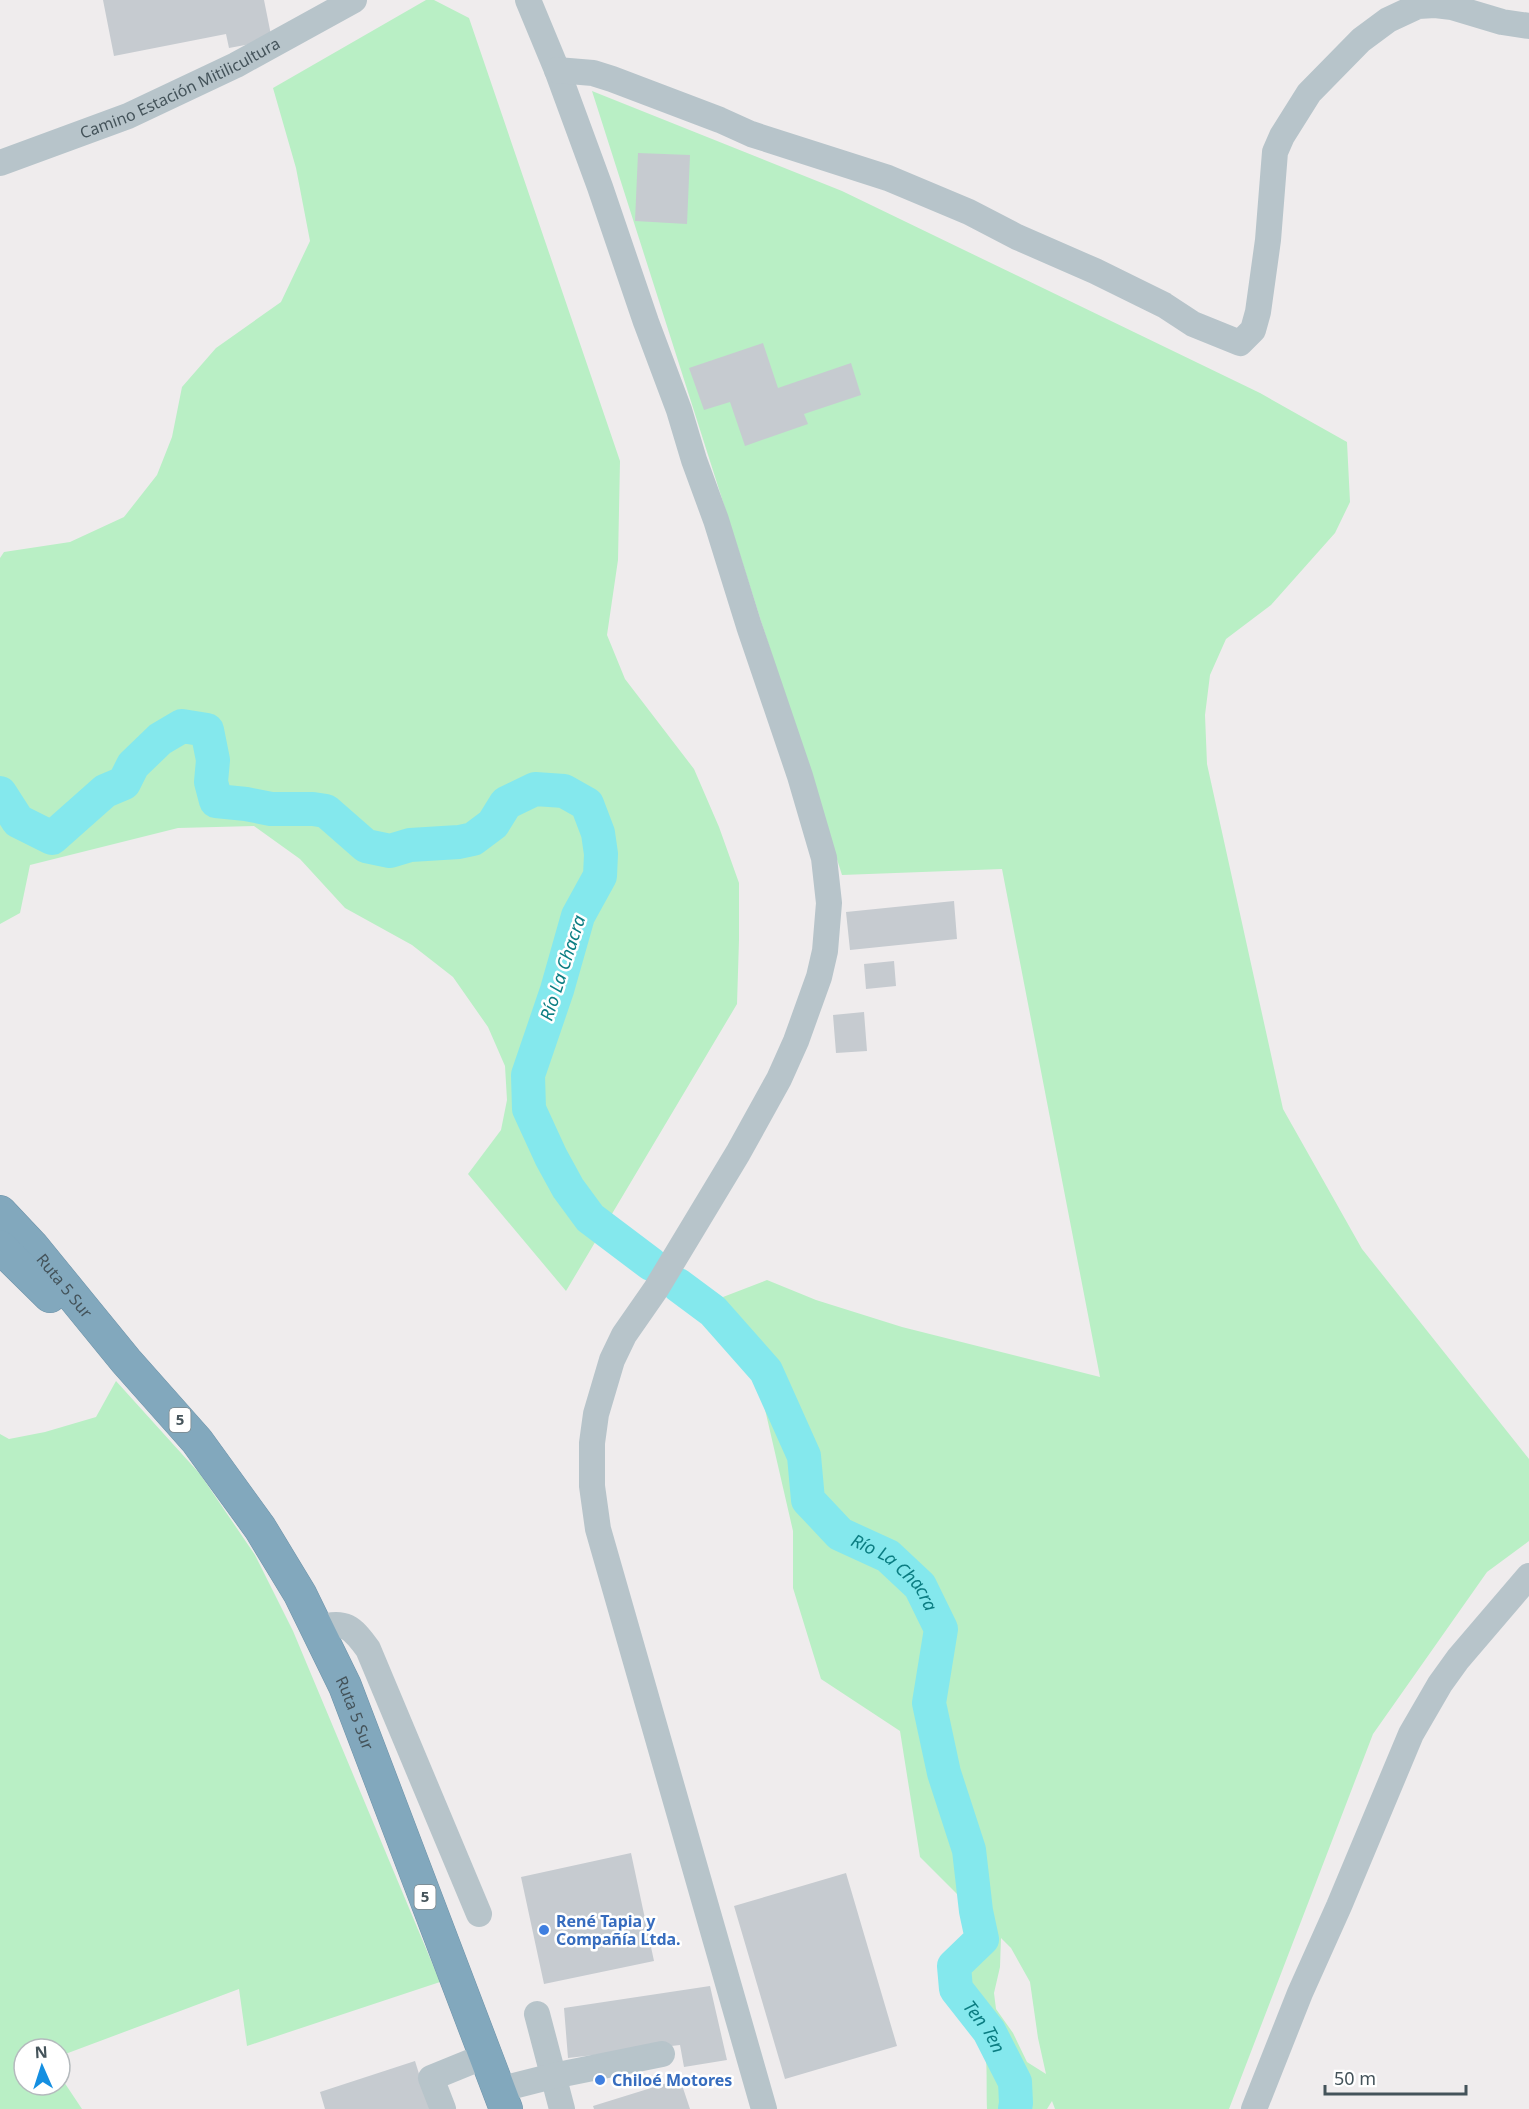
<svg xmlns="http://www.w3.org/2000/svg" width="1529" height="2109" viewBox="0 0 1529 2109" font-family="'Noto Sans',sans-serif">
<style>
.green{fill:#b9efc5;fill-rule:evenodd}
.lines{fill:none;stroke-linecap:round;stroke-linejoin:round}
.river{stroke:#84e8ed;stroke-width:34}
.building{fill:#c6cbd0}
.highway-casing{stroke:#6e93a9;stroke-width:34}
.minor{stroke:#b7c4ca;stroke-width:26}
.highway{stroke:#82a8bd;stroke-width:33}
.shop-dot{fill:#3f7fe0;stroke:#fff;stroke-width:2}
.labels{text-anchor:middle;stroke-width:5;stroke-linejoin:round;paint-order:stroke}
.shield{fill:#fff;stroke:#7c878c;stroke-width:1.5}
.shield-label{font-size:15px;font-weight:bold;fill:#44535a}
.street-label{font-size:16px;fill:#44535a;stroke:#fff}
.shop-label{font-size:16px;font-weight:bold;fill:#366cbe;stroke:#fff;text-anchor:start}
.water-label{font-size:18px;font-style:italic;fill:#0b7d82;stroke:#fff}
</style>
<rect width="100%" height="100%" fill="#efeced"/>
<path class="green" d="M426,0H434L469,18L620,461L618,560L607,635L625,679L694,769L719,827L739,883V940L737,1004L566,1291L468,1174L501,1130L507,1100L505,1066L488,1027L453,977L412,945L345,908L300,859L254,826L178,828L30,865L20,913L0,924V558L4,552L70,542L124,517L157,475L172,437L182,387L216,348L281,302L310,241L296,168L273,88Z
M592,91L842,191L1260,393L1347,442L1350,502L1335,533L1271,605L1226,639L1210,675L1205,715L1207,764L1283,1109L1362,1249L1529,1459V1541L1487,1572L1373,1734L1229,2109H1055L1052,2101L1047,2109H987C986,2089 988,2062 984,2044C978,2023 938,1968 966,1950C972,1946 980,1943 987,1939L990,1927L920,1857L900,1731L821,1679L793,1588V1531L758,1379L723,1297L767,1280L816,1300L902,1327L1100,1377L1002,869L842,875ZM1001,1938L1011,1948L1030,1982L1038,2038L1046,2074L1027,2062L1013,2033L996,2009L994,1993L1000,1967Z
M116,1381L200,1474L255,1555L293,1631L440,1982L247,2046L239,1989L60,2056V2049H24V2085H60V2076L82,2109H0V1434L9,1439L45,1432L96,1417Z"/>
<g class="lines">
<g class="river">
<path d="M0,793L18,821L52,838L105,791L124,783L133,765L160,739L182,726L207,730L213,760L211,782L216,801L246,804L271,809H313L326,811L366,846L390,851L410,845L459,842L473,839L493,824L506,803L535,789L564,791L587,804L598,833L601,854L600,876L578,916L557,990L528,1075L529,1109L551,1157L568,1188L590,1218L651,1264"/>
<path id="s1" d="M678,1285L713,1311L766,1371L804,1456L808,1500L840,1534L888,1556L920,1586L941,1629L929,1703L944,1773L969,1850L976,1911L982,1939L954,1966L956,1989L989,2031L1015,2082L1016,2103L1015,2109"/>
</g>
</g>
<path class="building" d="M103,0H264L272,40L229,48L226,34L114,56Z
M638,153L690,155L687,224L635,221Z
M763,343L778,388L851,363L861,395L804,414L808,424L745,446L730,402L704,410L689,368Z
M954,901L957,939L850,950L846,912Z
M894,961L896,986L866,989L864,964Z
M864,1012L867,1051L836,1053L833,1015Z
M631,1853L654,1961L544,1984L521,1877Z
M846,1873L897,2046L785,2079L734,1906Z
M710,1986L727,2060L684,2067L680,2045L568,2058L564,2008Z
M415,2061L430,2109H325L320,2092Z
M680,2079L690,2109H594L593,2106Z"/>
<g class="lines">
<g class="highway-casing">
<g id="highway">
<path id="s3" d="M0,1212L33,1247L126,1361L197,1441L260,1528L300,1594L345,1686L506,2109"/>
<path d="M0,1247L50,1296"/>
</g>
</g>
<g class="minor">
<path d="M528,0L557,70L600,187L646,322L679,410L694,460L716,520L749,626L800,776L824,858L829,903L825,951L819,977L796,1041L779,1079L738,1153L656,1289L624,1335L612,1360L596,1414L592,1443V1486L598,1529L764,2109"/>
<path d="M557,70L593,73L612,79L720,120L751,134L888,178L969,212L1017,237L1095,271L1164,305L1193,324L1240,343L1253,330L1258,312L1268,240L1275,152L1282,136L1309,93L1361,40L1388,20L1418,6L1435,5L1452,7L1502,22L1529,26"/>
<path id="s2" d="M0,163L128,116L236,65L354,0"/>
<path d="M318,1628C345,1620 352,1627 368,1649L479,1914"/>
<path d="M537,2014L562,2109"/>
<path d="M498,2090L553,2076L662,2054"/>
<path d="M443,2109L431,2078L485,2056"/>
<path d="M1254,2109L1300,1993L1339,1906L1411,1734L1440,1684L1458,1659L1529,1576"/>
</g>
<use href="#highway" class="highway"/>
</g>
<g class="shop-dot">
<circle cx="544" cy="1930" r="6"/>
<circle cx="600" cy="2080" r="6"/>
</g>
<g class="labels">
<g class="shield">
<rect x="169.5" y="1408" width="21" height="24" rx="4.5"/>
<rect x="414.5" y="1885" width="21" height="24" rx="4.5"/>
</g>
<g class="shield-label">
<text x="180" y="1425">5</text>
<text x="425" y="1902">5</text>
</g>
<g class="street-label">
<text dy="6" stroke="none"><textPath href="#s2" startOffset="195">Camino Estación Mitilicultura</textPath></text>
<text dy="6" stroke="none"><textPath href="#s3" startOffset="98">Ruta 5 Sur</textPath></text>
<text dy="6" stroke="none"><textPath href="#s3" startOffset="618">Ruta 5 Sur</textPath></text>
</g>
<g class="shop-label">
<text x="556" y="1927">René Tapia y<tspan x="556" dy="18">Compañía Ltda.</tspan></text>
<text x="612" y="2086">Chiloé Motores</text>
</g>
<g class="water-label">
<text transform="translate(563 968) rotate(-72)" y="6">Río La Chacra</text>
<text dy="6" stroke="none"><textPath href="#s1" startOffset="376">Río La Chacra</textPath></text>
<text dy="6" stroke="none"><textPath href="#s1" startOffset="879">Ten Ten</textPath></text>
</g>
</g>
<g transform="translate(42 2067) rotate(357)"><circle r="28" fill="#ffffff" stroke="#b4babd" stroke-width="1.5"/>
<path d="M0-4.5L10 22L0 15L-10 22Z" fill="#158fe1"/>
<text y="-9" font-size="16" font-weight="bold" text-anchor="middle" fill="#44535a">N</text>
</g>
<path d="M1325 2085v9h141v-9" fill="none" stroke="#44535a" stroke-width="3"/>
<text x="1334" y="2085" font-size="18" fill="#44535a" stroke="#ffffff" stroke-width="4.5" paint-order="stroke">50 m</text>
</svg>
